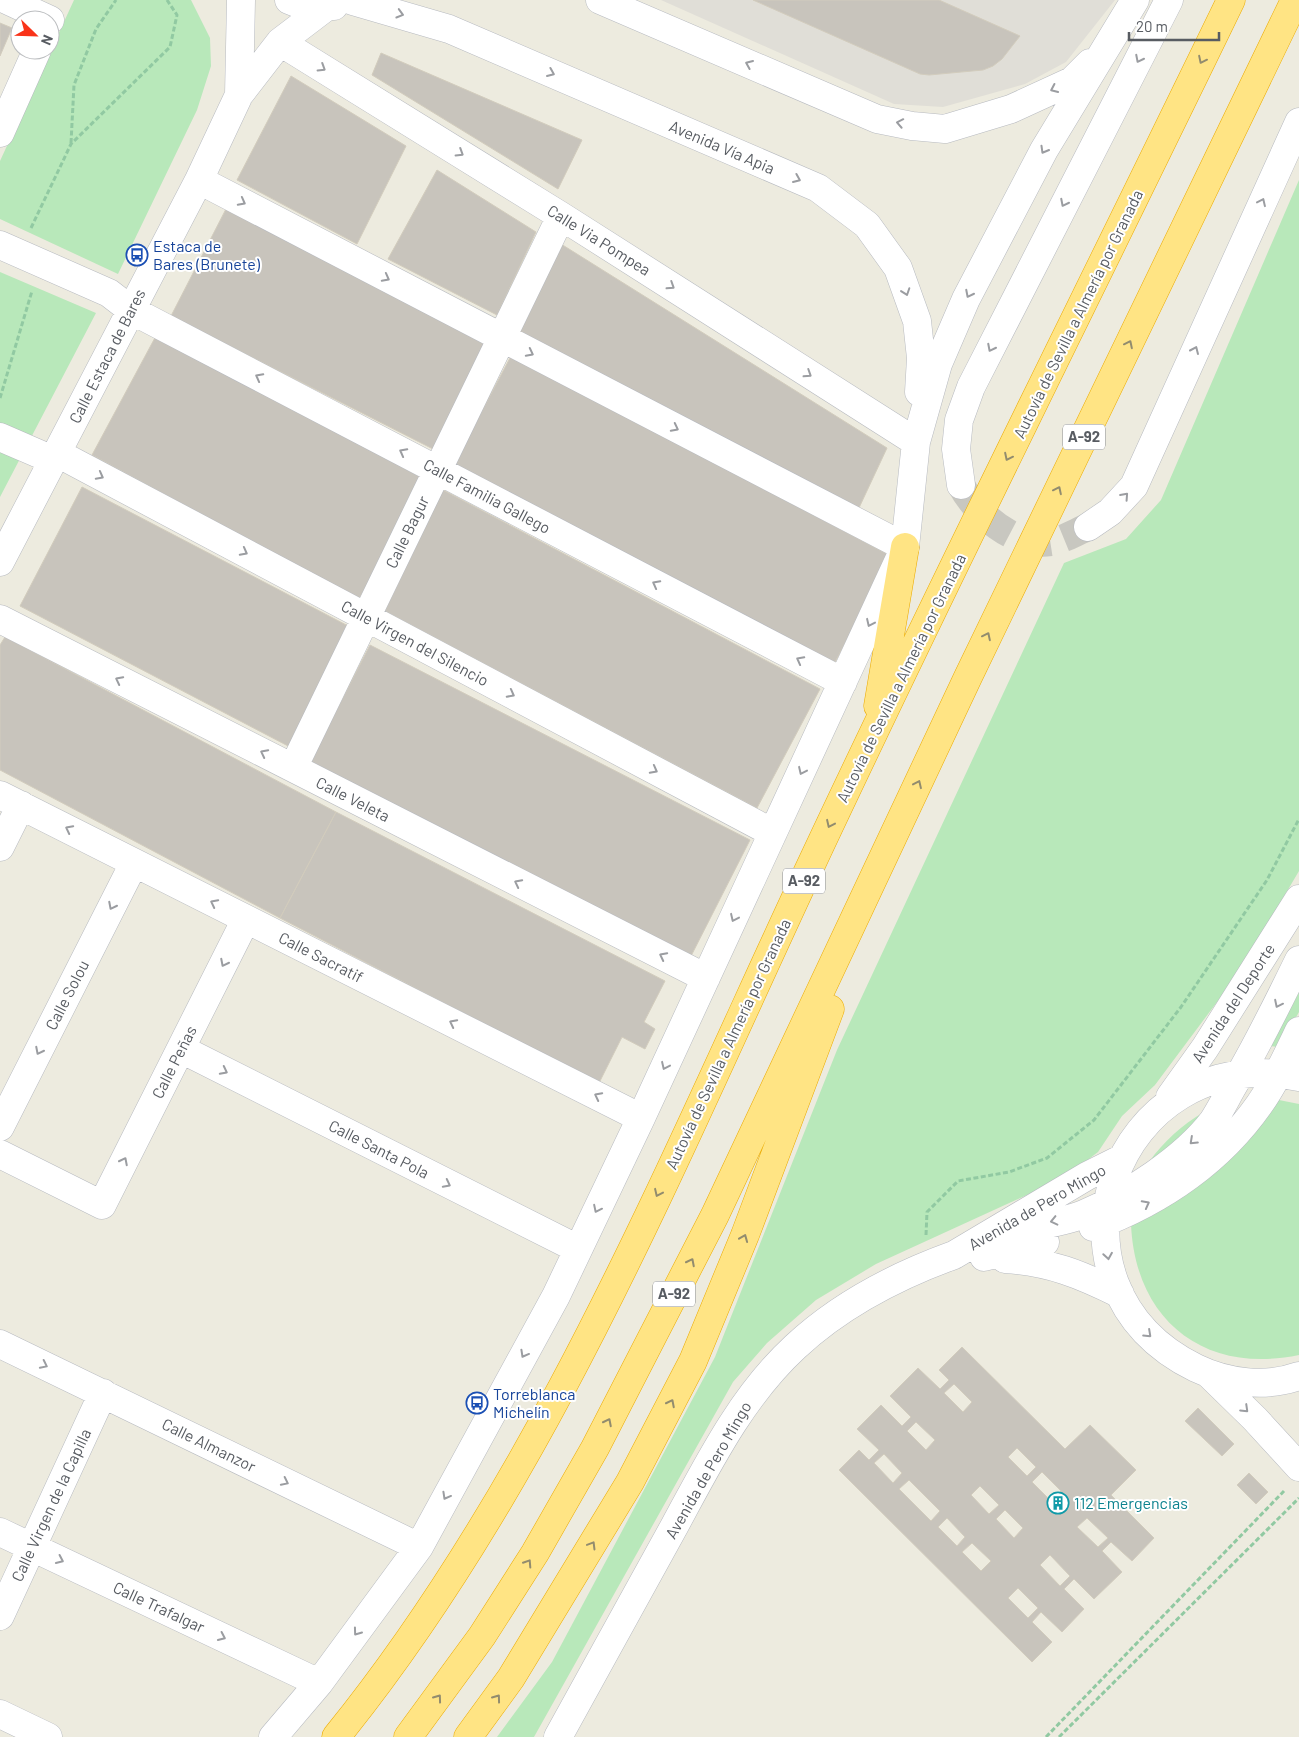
<svg xmlns="http://www.w3.org/2000/svg" width="1299" height="1737" viewBox="0 0 1299 1737" font-family="Barlow,sans-serif">
<style>
.industrial{fill:#e0ded7}
.green{fill:#b8e8ba}
.building{fill:#c8c4bc;stroke:#d2ccbd;fill-rule:evenodd}
.lines{fill:none;stroke-linecap:round;stroke-linejoin:round}
.minor-tunnel{stroke:#c8c7c0;stroke-width:28;stroke-dasharray:28 14;stroke-linecap:butt}
.minor-casing{stroke:#b7bac0;stroke-width:29}
.highway-casing{stroke:#ecab00;stroke-width:29}
.path{stroke:#91c9a2;stroke-width:3;stroke-dasharray:5 2.5;stroke-linecap:butt}
.minor{stroke:#fff;stroke-width:28}
.highway{stroke:#ffe484;stroke-width:28}
.oneway{stroke:#9b9da1}
.oneway2{stroke:#928c6e}
.labels{text-anchor:middle;stroke-width:4;stroke-linejoin:round;paint-order:stroke}
.shield{fill:#fff;stroke:#8a8d91;stroke-width:1}
.shield-label{font-size:15px;font-weight:bold;fill:#585c62}
.street-label{font-size:16px;fill:#585c62;stroke:#fff}
.transit-label{font-size:16px;fill:#164399;stroke:#fff;text-anchor:start}
.culture-label{font-size:16px;fill:#0d838f;stroke:#fff;text-anchor:start}
</style>
<rect width="100%" height="100%" fill="#edebdf"/>
<path class="industrial" d="M661,0H1115L1066,62L1025,84L943,107L894,104Z"/>
<path class="green" d="M74,0H191L210,38L211,66L197,110L118,274L0,219V161Z
M1299,180V871L1270,920L1220,998L1155,1085L1122,1116L1098,1152L1064,1178L876,1264L816,1300L767,1343L733,1382L534,1737H497L552,1662L715,1357L837,1050L1064,563L1126,539L1161,500Z
M0,272L96,313L0,497Z
M1299,983V1012L1279,1047L1270,1046Z
M1274,1099L1299,1104V1355C1204,1375 1135,1320 1131,1224Z
M1204,1112L1191,1131L1149,1162C1164,1141 1182,1125 1204,1112Z"/>
<path class="building" d="M753,0H939L1020,36L1002,59L993,66L983,70L929,75L920,74Z
M0,23L12,28L0,56Z
M381,53L582,140L558,189L372,75Z
M291,76L406,146L357,244L237,180Z
M437,170L536,232L497,315L388,259Z
M226,209L487,343L433,449L171,316Z
M561,244L887,448L858,510L516,331Z
M157,334L424,479L359,599L92,455Z
M511,356L891,556L834,664L454,464Z
M82,487L352,628L290,747L20,606Z
M443,490L820,689L757,808L385,611Z
M5,637L336,812L280,918L0,770V645Z
M370,645L750,840L690,958L310,762Z
M336,812L665,981L644,1022L655,1029L645,1049L622,1037L599,1083L280,918Z
M962,1347L1065,1449L1090,1425L1136,1470L1111,1495L1154,1538L1132,1561L1111,1542L1102,1551L1122,1572L1094,1599L1074,1579L1064,1589L1084,1609L1062,1632L1041,1612L1032,1622L1052,1642L1032,1662L839,1470L859,1450L869,1460L879,1450L857,1429L881,1405L902,1426L911,1417L890,1396L918,1368L940,1389L949,1380L939,1370ZM954,1384L972,1402L963,1412L944,1393ZM916,1422L935,1440L926,1450L907,1431ZM1017,1448L1036,1467L1027,1476L1008,1457ZM884,1454L902,1473L893,1483L874,1463ZM1042,1472L1061,1491L1051,1501L1032,1482ZM909,1480L940,1511L931,1521L899,1489ZM980,1486L999,1505L989,1514L971,1495ZM1005,1510L1023,1528L1014,1538L996,1519ZM947,1518L965,1537L957,1546L938,1527ZM1087,1518L1108,1538L1098,1547L1077,1527ZM972,1543L991,1561L981,1571L962,1552ZM1050,1555L1070,1576L1060,1586L1040,1565ZM1018,1588L1038,1608L1028,1618L1008,1598Z
M1198,1408L1234,1444L1222,1456L1185,1421Z
M1249,1473L1268,1492L1256,1504L1237,1485Z"/>
<g class="lines">
<path class="minor-tunnel" d="M961,485C976,514 1015,548 1051,542C1063,540 1076,532 1088,527"/>
<g class="minor-casing">
<path id="minor" d="M7,0L50,20
M289,0L299,4L334,6
M600,0L877,119L912,126L945,129L1011,109L1072,81L1090,63
M353,1L449,29L818,188L867,225L898,268L917,321L921,358L919,392
M280,42L561,216L916,442
M239,95L241,0
M0,133L37,50
M199,180L905,547
M0,245L109,293L131,310L843,682
M0,437L53,460
M57,453L773,833
M961,485L956,449L959,420L971,387L1169,0
M1088,527L1110,512L1134,486L1299,122
M0,562L199,180L239,95L280,42L326,7
M0,619L706,978
M293,768L561,216
M0,795L641,1118
M0,847L21,805
M181,1049L578,1249
M1299,1077C1113,1040 1027,1285 1196,1368C1227,1383 1266,1388 1299,1376
M1170,1097L1205,1048L1299,899
M0,1127L134,863
M0,1154L102,1205L246,919
M1093,1227C1159,1202 1218,1163 1259,1105C1275,1083 1287,1056 1299,1031
M1010,1231C1034,1226 1062,1223 1084,1214C1128,1195 1184,1159 1213,1121C1221,1109 1228,1094 1236,1081C1259,1042 1279,1001 1299,960
M984,1257L1045,1242
M1005,1259C1050,1262 1080,1274 1120,1294
M0,1344L419,1547
M1210,1375L1255,1419L1299,1467
M0,1532L319,1683
M0,1616L103,1393
M0,1714L48,1737
M273,1737L319,1683L419,1547L556,1296L641,1118L905,547L916,442L938,364L966,299L1044,150L1135,0
M558,1737C597,1666 636,1596 675,1525C709,1462 742,1396 795,1347C841,1304 896,1276 954,1255L1087,1176L1121,1159"/>
</g>
<g class="highway-casing">
<path id="highway" d="M878,706L905,547
M336,1737C542,1483 672,1162 810,867C946,576 1091,289 1231,0
M408,1737L482,1636L535,1553L595,1448L715,1215L968,677L1295,0
M468,1737L511,1678L630,1482L693,1361L745,1235L830,1009"/>
</g>
<path class="path" d="M71,143L74,85L96,29L116,0
M31,228L71,144L170,47L177,15L167,0
M0,398L32,291
M926,1235L927,1212L958,1181L1009,1172L1047,1158L1094,1120L1181,1007L1267,880L1299,819
M1046,1737L1284,1491
M1059,1737L1299,1498"/>
<use href="#minor" class="minor"/>
<use href="#highway" class="highway"/>
</g>
<defs><path id="oneway-chevron" d="M-2-3.5L2.5 0L-2 3.5" fill="none" stroke-width="1.6" stroke-linecap="round" stroke-linejoin="round" transform="scale(1.25)"/></defs>
<g class="oneway">
<use href="#oneway-chevron" transform="translate(400 14) rotate(16)"/>
<use href="#oneway-chevron" transform="translate(1139 59) rotate(117)"/>
<use href="#oneway-chevron" transform="translate(749 64) rotate(-157)"/>
<use href="#oneway-chevron" transform="translate(322 68) rotate(32)"/>
<use href="#oneway-chevron" transform="translate(551 73) rotate(23)"/>
<use href="#oneway-chevron" transform="translate(1054 89) rotate(155)"/>
<use href="#oneway-chevron" transform="translate(900 123) rotate(-169)"/>
<use href="#oneway-chevron" transform="translate(1044 150) rotate(120)"/>
<use href="#oneway-chevron" transform="translate(460 153) rotate(32)"/>
<use href="#oneway-chevron" transform="translate(797 179) rotate(23)"/>
<use href="#oneway-chevron" transform="translate(242 202) rotate(28)"/>
<use href="#oneway-chevron" transform="translate(1262 202) rotate(-65)"/>
<use href="#oneway-chevron" transform="translate(1064 203) rotate(117)"/>
<use href="#oneway-chevron" transform="translate(386 278) rotate(28)"/>
<use href="#oneway-chevron" transform="translate(671 286) rotate(33)"/>
<use href="#oneway-chevron" transform="translate(906 292) rotate(71)"/>
<use href="#oneway-chevron" transform="translate(969 294) rotate(117)"/>
<use href="#oneway-chevron" transform="translate(991 348) rotate(117)"/>
<use href="#oneway-chevron" transform="translate(1195 350) rotate(-66)"/>
<use href="#oneway-chevron" transform="translate(530 353) rotate(27)"/>
<use href="#oneway-chevron" transform="translate(808 374) rotate(33)"/>
<use href="#oneway-chevron" transform="translate(259 377) rotate(-152)"/>
<use href="#oneway-chevron" transform="translate(675 428) rotate(27)"/>
<use href="#oneway-chevron" transform="translate(403 452) rotate(-152)"/>
<use href="#oneway-chevron" transform="translate(100 476) rotate(28)"/>
<use href="#oneway-chevron" transform="translate(1125 496) rotate(-48)"/>
<use href="#oneway-chevron" transform="translate(244 552) rotate(28)"/>
<use href="#oneway-chevron" transform="translate(656 584) rotate(-152)"/>
<use href="#oneway-chevron" transform="translate(870 623) rotate(115)"/>
<use href="#oneway-chevron" transform="translate(800 660) rotate(-152)"/>
<use href="#oneway-chevron" transform="translate(119 680) rotate(-153)"/>
<use href="#oneway-chevron" transform="translate(511 694) rotate(28)"/>
<use href="#oneway-chevron" transform="translate(264 753) rotate(-153)"/>
<use href="#oneway-chevron" transform="translate(654 770) rotate(28)"/>
<use href="#oneway-chevron" transform="translate(802 771) rotate(115)"/>
<use href="#oneway-chevron" transform="translate(69 829) rotate(-153)"/>
<use href="#oneway-chevron" transform="translate(518 883) rotate(-153)"/>
<use href="#oneway-chevron" transform="translate(214 903) rotate(-153)"/>
<use href="#oneway-chevron" transform="translate(112 906) rotate(117)"/>
<use href="#oneway-chevron" transform="translate(734 918) rotate(115)"/>
<use href="#oneway-chevron" transform="translate(663 956) rotate(-153)"/>
<use href="#oneway-chevron" transform="translate(224 963) rotate(117)"/>
<use href="#oneway-chevron" transform="translate(1278 1004) rotate(116)"/>
<use href="#oneway-chevron" transform="translate(453 1023) rotate(-153)"/>
<use href="#oneway-chevron" transform="translate(39 1051) rotate(117)"/>
<use href="#oneway-chevron" transform="translate(665 1066) rotate(115)"/>
<use href="#oneway-chevron" transform="translate(224 1071) rotate(27)"/>
<use href="#oneway-chevron" transform="translate(598 1096) rotate(-153)"/>
<use href="#oneway-chevron" transform="translate(1193 1141) rotate(137)"/>
<use href="#oneway-chevron" transform="translate(124 1161) rotate(-63)"/>
<use href="#oneway-chevron" transform="translate(447 1184) rotate(27)"/>
<use href="#oneway-chevron" transform="translate(1146 1204) rotate(-28)"/>
<use href="#oneway-chevron" transform="translate(597 1209) rotate(116)"/>
<use href="#oneway-chevron" transform="translate(1054 1221) rotate(167)"/>
<use href="#oneway-chevron" transform="translate(1108 1256) rotate(81)"/>
<use href="#oneway-chevron" transform="translate(1148 1334) rotate(43)"/>
<use href="#oneway-chevron" transform="translate(524 1354) rotate(119)"/>
<use href="#oneway-chevron" transform="translate(44 1365) rotate(26)"/>
<use href="#oneway-chevron" transform="translate(1245 1409) rotate(44)"/>
<use href="#oneway-chevron" transform="translate(285 1482) rotate(26)"/>
<use href="#oneway-chevron" transform="translate(446 1496) rotate(119)"/>
<use href="#oneway-chevron" transform="translate(60 1560) rotate(25)"/>
<use href="#oneway-chevron" transform="translate(357 1632) rotate(126)"/>
<use href="#oneway-chevron" transform="translate(222 1637) rotate(25)"/>
</g>
<g class="oneway2">
<use href="#oneway-chevron" transform="translate(1202 60) rotate(116)"/>
<use href="#oneway-chevron" transform="translate(1129 344) rotate(-64)"/>
<use href="#oneway-chevron" transform="translate(1008 457) rotate(116)"/>
<use href="#oneway-chevron" transform="translate(1058 490) rotate(-64)"/>
<use href="#oneway-chevron" transform="translate(987 636) rotate(-64)"/>
<use href="#oneway-chevron" transform="translate(918 784) rotate(-65)"/>
<use href="#oneway-chevron" transform="translate(830 824) rotate(115)"/>
<use href="#oneway-chevron" transform="translate(658 1193) rotate(115)"/>
<use href="#oneway-chevron" transform="translate(744 1238) rotate(-68)"/>
<use href="#oneway-chevron" transform="translate(691 1262) rotate(-63)"/>
<use href="#oneway-chevron" transform="translate(671 1403) rotate(-63)"/>
<use href="#oneway-chevron" transform="translate(608 1422) rotate(-63)"/>
<use href="#oneway-chevron" transform="translate(592 1545) rotate(-59)"/>
<use href="#oneway-chevron" transform="translate(528 1563) rotate(-57)"/>
<use href="#oneway-chevron" transform="translate(438 1698) rotate(-54)"/>
<use href="#oneway-chevron" transform="translate(497 1698) rotate(-54)"/>
</g>
<defs>
<g id="bus-ring" transform="scale(1.125)"><circle r="9.5" fill="#fff" stroke="#1a4fb4" stroke-width="1.5"/><path d="M-5-6H5V4H4V6H2V4H-2V6H-4V4H-5ZM-3.5-4V0h7V-4ZM-3.5 1.2v1.5H-2V1.2ZM2 1.2v1.5H3.5V1.2Z" fill="#1a4fb4"/></g>
<g id="building-ring" transform="scale(1.125)"><circle r="9.5" fill="#fff" stroke="#0f9aa8" stroke-width="1.5"/><path d="M-4-6H4V6H1V3H-1V6H-4ZM-2.5-4.3h1.7v1.8h-1.7ZM.8-4.3h1.7v1.8H.8ZM-2.5-1h1.7V.8h-1.7ZM.8-1h1.7V.8H.8Z" fill="#0f9aa8"/></g>
</defs>
<g fill-rule="evenodd">
<use href="#bus-ring" x="137" y="255"/>
<use href="#bus-ring" x="477" y="1403"/>
<use href="#building-ring" x="1058" y="1503"/>
</g>
<g class="labels">
<g class="shield">
<rect x="1063" y="424.5" width="42" height="25" rx="4"/>
<rect x="783" y="868.5" width="42" height="25" rx="4"/>
<rect x="653" y="1281.5" width="42" height="25" rx="4"/>
</g>
<g class="shield-label">
<text x="1084" y="442">A-92</text>
<text x="804" y="886">A-92</text>
<text x="674" y="1299">A-92</text>
</g>
<g class="street-label">
<text transform="translate(722 147) rotate(23)" y="6">Avenida Vía Apia</text>
<text transform="translate(599 240) rotate(32)" y="6">Calle Via Pompea</text>
<text transform="translate(1078 314) rotate(-64)" y="6">Autovía de Sevilla a Almería por Granada</text>
<text transform="translate(107 356) rotate(-63)" y="6">Calle Estaca de Bares</text>
<text transform="translate(487 496) rotate(28)" y="6">Calle Familia Gallego</text>
<text transform="translate(407 532) rotate(-64)" y="6">Calle Bagur</text>
<text transform="translate(415 643) rotate(28)" y="6">Calle Virgen del Silencio</text>
<text transform="translate(901 678) rotate(-64)" y="6">Autovía de Sevilla a Almería por Granada</text>
<text transform="translate(353 799) rotate(27)" y="6">Calle Veleta</text>
<text transform="translate(321 957) rotate(27)" y="6">Calle Sacratif</text>
<text transform="translate(67 995) rotate(-63)" y="6">Calle Solou</text>
<text transform="translate(1233 1003) rotate(-57)" y="6">Avenida del Deporte</text>
<text transform="translate(728 1044) rotate(-65)" y="6">Autovía de Sevilla a Almería por Granada</text>
<text transform="translate(174 1062) rotate(-63)" y="6">Calle Peñas</text>
<text transform="translate(379 1149) rotate(27)" y="6">Calle Santa Pola</text>
<text transform="translate(1037 1207) rotate(-30)" y="6">Avenida de Pero Mingo</text>
<text transform="translate(209 1445) rotate(26)" y="6">Calle Almanzor</text>
<text transform="translate(708 1470) rotate(-60)" y="6">Avenida de Pero Mingo</text>
<text transform="translate(51 1505) rotate(-65)" y="6">Calle Virgen de la Capilla</text>
<text transform="translate(159 1607) rotate(25)" y="6">Calle Trafalgar</text>
</g>
<g class="transit-label">
<text x="153" y="252">Estaca de<tspan x="153" dy="18">Bares (Brunete)</tspan></text>
<text x="493" y="1400">Torreblanca<tspan x="493" dy="18">Michelín</tspan></text>
</g>
<g class="culture-label">
<text x="1074" y="1509">112 Emergencias</text>
</g>
</g>
<g transform="translate(35 35) rotate(113)"><circle r="24" fill="#ffffff" stroke="#bcbec0"/>
<path d="M0-4L9 19L0 12L-9 19Z" fill="#f93319"/>
<text y="-8" font-size="14" font-weight="bold" text-anchor="middle" fill="#585c62">N</text>
</g>
<path d="M1129 32v8h90v-8" fill="none" stroke="#585c62" stroke-width="2.5"/>
<text x="1136" y="32" font-size="15" fill="#585c62" stroke="#ffffff" stroke-width="4" paint-order="stroke">20 m</text>
</svg>
